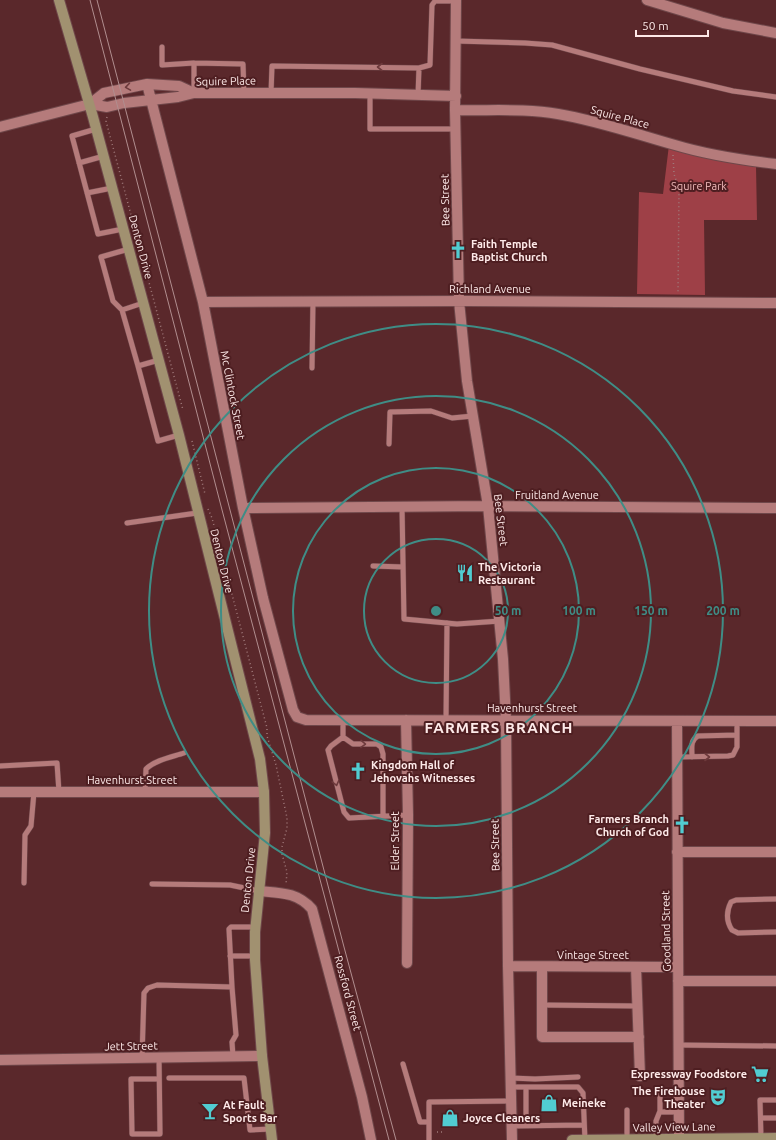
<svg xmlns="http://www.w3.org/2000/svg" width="776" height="1140" viewBox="0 0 776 1140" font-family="Ubuntu,sans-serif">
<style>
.green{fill:#9e4047}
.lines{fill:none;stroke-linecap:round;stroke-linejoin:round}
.lane-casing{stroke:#6f474a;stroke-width:6}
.street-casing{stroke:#6f474a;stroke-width:12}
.secondary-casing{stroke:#6f474a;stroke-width:12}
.path{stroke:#9f797a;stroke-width:1.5;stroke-dasharray:1 3;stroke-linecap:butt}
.lane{stroke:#b57b7b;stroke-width:5}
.street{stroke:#b57b7b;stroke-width:10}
.secondary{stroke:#a19170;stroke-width:10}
.tram{stroke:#b18e8f;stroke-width:1}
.oneway{stroke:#6d3a3c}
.ring{fill:none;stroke:#3f8d86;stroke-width:2}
.labels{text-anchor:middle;stroke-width:4;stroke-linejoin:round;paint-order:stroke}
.street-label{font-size:11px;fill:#fde9e8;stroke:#4e1e21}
.park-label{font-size:11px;fill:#f0baba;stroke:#4e1e21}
.poi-label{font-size:11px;font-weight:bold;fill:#fde9e8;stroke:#4e1e21;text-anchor:start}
.district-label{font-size:15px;font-weight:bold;letter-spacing:1px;fill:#fde9e8;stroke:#4e1e21}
.centre{fill:#3f8d86;stroke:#4e1e21;stroke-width:2}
.ring-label{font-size:12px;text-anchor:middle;font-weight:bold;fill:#3f8d86;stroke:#4e1e21;stroke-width:4;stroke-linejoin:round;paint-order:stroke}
</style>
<rect width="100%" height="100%" fill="#5a282b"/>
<path class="green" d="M669,145L756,166L757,220H704L705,295L637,294L639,192L663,194Z"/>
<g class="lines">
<g class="lane-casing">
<path id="lane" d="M456,41L525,43L552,45L640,69L733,91L776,97
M162,47V65L194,63
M194,93V63L243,64L244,93
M271,93L272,66L419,68L430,65L432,5L435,1H456
M370,93V129H455
M418,95L419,68
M96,129L72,136L98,234L123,229
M79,163L104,156
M87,193L112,188
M122,310L113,301L101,257L129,249
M159,360L138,366L158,441L179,435
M138,366L122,310L143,303
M312,368L313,301
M389,444L390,412L431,411L452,418L473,416
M402,507L404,619L457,624L500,621
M127,523L197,513
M373,566L403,567
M343,720V737L353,744H377L381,747L383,754V815
M446,720L447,623
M343,737L331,746L328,750L344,812L349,818L408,815
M677,757L728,756L733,755L737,747V721
M692,757C692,748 690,740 698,736L737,735
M0,766L57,763L59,792
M145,792L146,769C155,760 172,757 184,753
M24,883L25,835L31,826L34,792
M152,884L230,885L259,891
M776,899L736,900L731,902C726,912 726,921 732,930L738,933L776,932
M230,956H255
M232,987L229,929L231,927H255
M542,1005L637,1006
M678,1045L776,1046
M159,1057L160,1134H132L131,1079H159
M142,1058L144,993L148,988L157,985L232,987L236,1035L232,1042L233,1056
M403,1064L420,1122H429
M169,1078H244L250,1130L271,1129
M511,1078L535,1079L578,1077
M511,1087H578L583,1093L585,1140
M526,1087V1126
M660,1112H678
M761,1118H776
M512,1126L584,1125
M761,1138L760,1100H776
M627,1139V1110
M656,1139V1121L660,1111V1092H678
M429,1140V1102L511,1101"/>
</g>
<g class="street-casing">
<path id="street" d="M456,0L455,110L459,301L467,381L488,506L503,659L506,720L508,966L512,1140
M647,0L723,23L776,33
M147,84L203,302L243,508L263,598L293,710L297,717L306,720L776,721
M90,104L104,93L147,84L179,86L194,93
M455,110C489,111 525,108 558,114C599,121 636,134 675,145C708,155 742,160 776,164
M0,127L90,104L107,107L124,103L178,97L194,93H355L456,96
M203,302L467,301L776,303
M243,508L488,506L776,508
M406,720L408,815L407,963
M677,721L679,1140
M0,792H264
M677,852H776
M259,891C281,893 297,892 312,909L362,1097L371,1140
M508,966L678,967
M542,967V1037H639
M636,967L640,1076
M678,981H776
M0,1060L262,1056"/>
</g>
<g class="secondary-casing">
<path id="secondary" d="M59,0L93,117L179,435L260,759L264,792L265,833L255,932V960L262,1056L272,1140
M572,1140L776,1138"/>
</g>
<path class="path" d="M107,117L106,121L183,410
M673,155L674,174L679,189L678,293
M192,441L205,494
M208,509L212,518L267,728V736L276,765L287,818V828L282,847V854L287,872L286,884
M437,1132H442"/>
<use href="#lane" class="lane"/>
<use href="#street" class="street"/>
<use href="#secondary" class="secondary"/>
<path class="tram" d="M90,0L221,506L389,1140
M97,0L344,947L396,1140"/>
</g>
<defs><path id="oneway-chevron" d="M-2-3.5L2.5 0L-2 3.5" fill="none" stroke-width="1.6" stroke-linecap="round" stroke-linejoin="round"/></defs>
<g class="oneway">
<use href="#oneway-chevron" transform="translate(380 67) rotate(-180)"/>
<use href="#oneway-chevron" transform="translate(128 87) rotate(171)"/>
<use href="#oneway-chevron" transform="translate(363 744) rotate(1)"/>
<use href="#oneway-chevron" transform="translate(707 757)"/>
<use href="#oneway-chevron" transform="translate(336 783) rotate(76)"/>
</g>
<g class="ring">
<circle cx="436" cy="611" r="72"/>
<circle cx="436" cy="611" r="143"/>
<circle cx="436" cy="611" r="215"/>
<circle cx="436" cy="611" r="287"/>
</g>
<defs>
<g id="church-bare" transform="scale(1.38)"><path d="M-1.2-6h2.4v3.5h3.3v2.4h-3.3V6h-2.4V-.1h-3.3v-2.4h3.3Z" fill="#51ccd1" stroke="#4e1e21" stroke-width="2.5" paint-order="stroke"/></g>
<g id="restaurant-bare" transform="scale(1.38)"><path d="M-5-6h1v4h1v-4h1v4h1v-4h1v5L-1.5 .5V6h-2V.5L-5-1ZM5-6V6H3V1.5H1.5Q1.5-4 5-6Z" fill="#51ccd1" stroke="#4e1e21" stroke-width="2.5" paint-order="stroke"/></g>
<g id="supermarket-bare" transform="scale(1.38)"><path d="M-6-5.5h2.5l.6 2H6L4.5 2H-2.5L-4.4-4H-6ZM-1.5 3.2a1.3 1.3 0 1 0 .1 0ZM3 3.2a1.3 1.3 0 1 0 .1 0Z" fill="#51ccd1" stroke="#4e1e21" stroke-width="2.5" paint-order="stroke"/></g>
<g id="theatre-bare" transform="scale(1.38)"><path d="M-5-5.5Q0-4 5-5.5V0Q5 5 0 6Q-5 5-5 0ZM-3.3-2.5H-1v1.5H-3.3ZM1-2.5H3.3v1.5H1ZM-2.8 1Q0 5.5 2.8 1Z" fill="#51ccd1" stroke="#4e1e21" stroke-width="2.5" paint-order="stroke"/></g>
<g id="shop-bare" transform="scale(1.38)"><path d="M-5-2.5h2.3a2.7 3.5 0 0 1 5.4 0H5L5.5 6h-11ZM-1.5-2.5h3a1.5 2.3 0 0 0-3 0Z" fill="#51ccd1" stroke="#4e1e21" stroke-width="2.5" paint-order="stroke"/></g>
<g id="bar-bare" transform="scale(1.38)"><path d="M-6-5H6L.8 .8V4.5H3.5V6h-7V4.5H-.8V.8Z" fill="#51ccd1" stroke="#4e1e21" stroke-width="2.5" paint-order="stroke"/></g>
</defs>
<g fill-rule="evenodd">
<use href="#church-bare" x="458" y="250"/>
<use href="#restaurant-bare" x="465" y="573"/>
<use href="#church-bare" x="358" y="771"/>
<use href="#church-bare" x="682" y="825"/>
<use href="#supermarket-bare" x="760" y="1074"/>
<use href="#theatre-bare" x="718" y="1097"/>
<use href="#shop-bare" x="549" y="1103"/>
<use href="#bar-bare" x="210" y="1111"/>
<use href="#shop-bare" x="450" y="1118"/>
</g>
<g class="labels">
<g class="street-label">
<text transform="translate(226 81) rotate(-1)" y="4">Squire Place</text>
<text transform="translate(620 117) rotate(15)" y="4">Squire Place</text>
<text transform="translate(445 200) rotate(-91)" y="4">Bee Street</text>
<text transform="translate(141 247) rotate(75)" y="4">Denton Drive</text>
<text x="490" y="293">Richland Avenue</text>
<text transform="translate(233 395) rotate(79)" y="4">Mc Clintock Street</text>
<text x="557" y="499">Fruitland Avenue</text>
<text transform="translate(501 520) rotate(83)" y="4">Bee Street</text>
<text transform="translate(222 561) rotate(76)" y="4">Denton Drive</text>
<text x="532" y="712">Havenhurst Street</text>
<text x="132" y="784">Havenhurst Street</text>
<text transform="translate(395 841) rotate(-90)" y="4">Elder Street</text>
<text transform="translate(495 845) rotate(-91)" y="4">Bee Street</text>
<text transform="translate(248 880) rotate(-84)" y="4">Denton Drive</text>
<text transform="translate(666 931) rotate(-91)" y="4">Goodland Street</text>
<text x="593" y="959">Vintage Street</text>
<text transform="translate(348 993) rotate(75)" y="4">Rossford Street</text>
<text transform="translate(131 1046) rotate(-1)" y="4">Jett Street</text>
<text transform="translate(674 1127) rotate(-1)" y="4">Valley View Lane</text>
</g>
<g class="park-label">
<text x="699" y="190">Squire Park</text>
</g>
<g class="poi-label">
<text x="471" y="248">Faith Temple<tspan x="471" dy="13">Baptist Church</tspan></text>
<text x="478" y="571">The Victoria<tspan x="478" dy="13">Restaurant</tspan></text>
<text x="371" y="769">Kingdom Hall of<tspan x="371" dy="13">Jehovahs Witnesses</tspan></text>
<text x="669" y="823" text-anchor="end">Farmers Branch<tspan x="669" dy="13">Church of God</tspan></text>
<text x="747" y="1078" text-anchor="end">Expressway Foodstore</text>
<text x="705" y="1095" text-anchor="end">The Firehouse<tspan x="705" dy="13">Theater</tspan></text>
<text x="562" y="1107">Meineke</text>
<text x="223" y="1109">At Fault<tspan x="223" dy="13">Sports Bar</tspan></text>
<text x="463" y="1122">Joyce Cleaners</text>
</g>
<g class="district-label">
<text x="499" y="733">FARMERS BRANCH</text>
</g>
</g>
<circle cx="436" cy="611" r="6" class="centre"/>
<g class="ring-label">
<text x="508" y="615">50 m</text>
<text x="579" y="615">100 m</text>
<text x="651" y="615">150 m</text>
<text x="723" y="615">200 m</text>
</g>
<path d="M636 30v6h72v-6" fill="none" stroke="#fde9e8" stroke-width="2"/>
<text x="642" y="30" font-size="12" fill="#fde9e8" stroke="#4e1e21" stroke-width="3" paint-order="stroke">50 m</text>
</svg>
